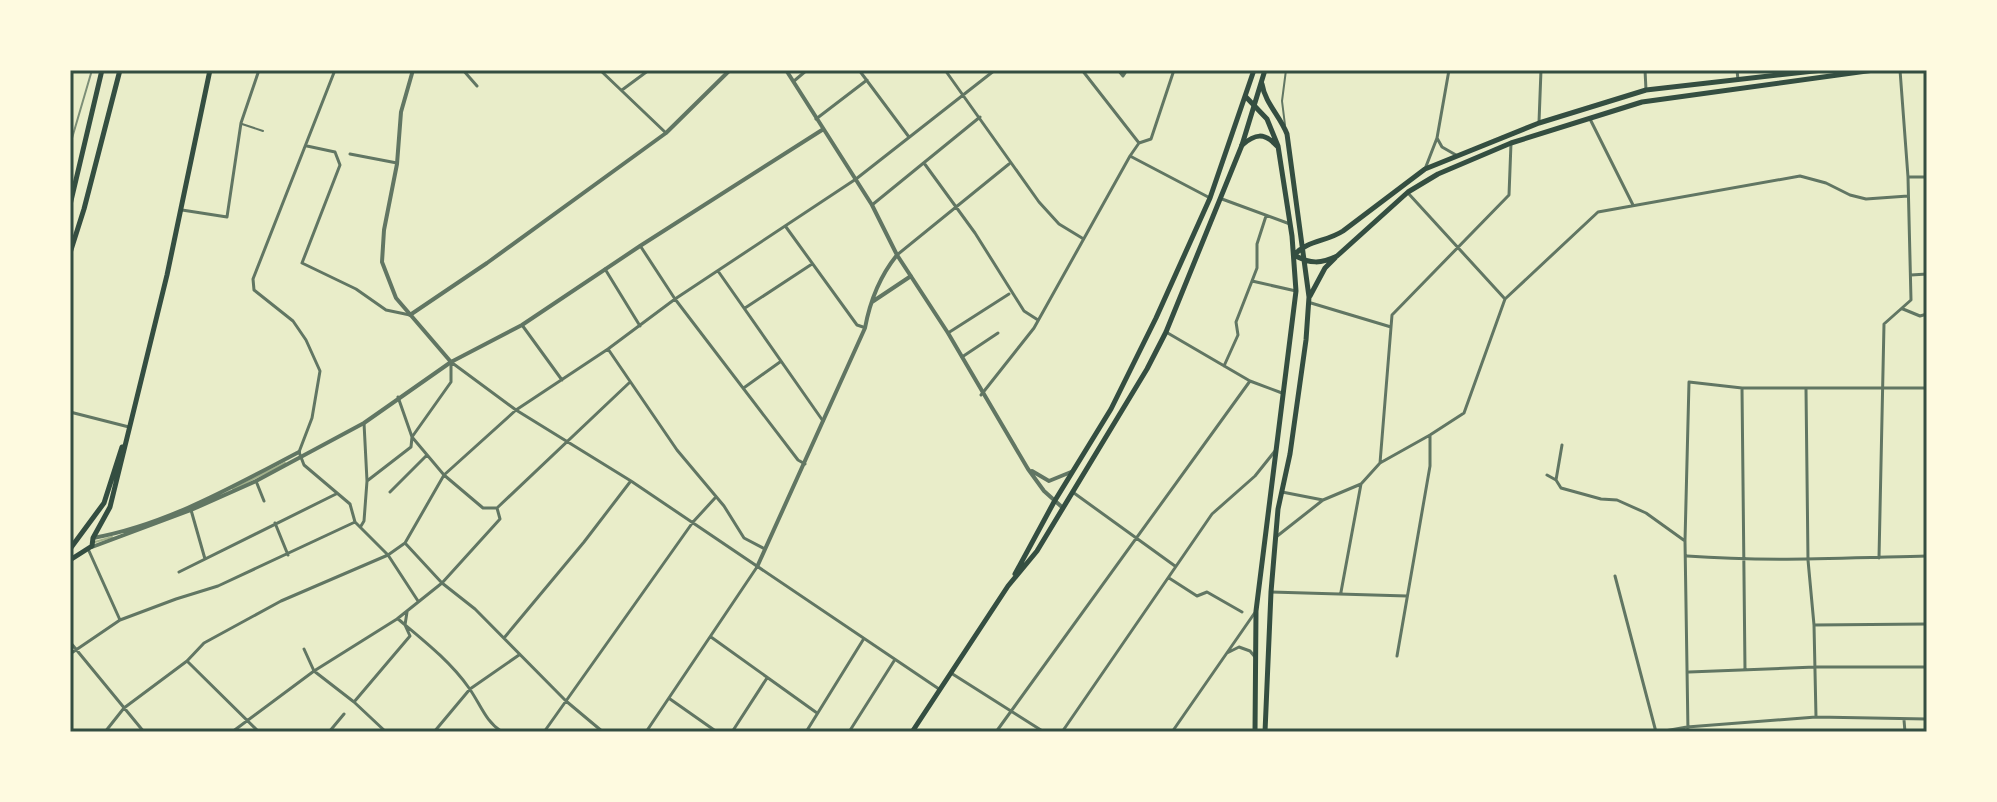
<svg xmlns="http://www.w3.org/2000/svg" width="1997" height="802" viewBox="0 0 1997 802" font-family="'Libre Baskerville',serif">
<style>
.lines{fill:none;stroke-linecap:round;stroke-linejoin:round}
.stream{stroke:#a3b18a;stroke-width:2}
.service{stroke:#617663;stroke-width:2}
.pedestrian{stroke:#617663;stroke-width:3}
.minor{stroke:#617663;stroke-width:3}
.tertiary{stroke:#617663;stroke-width:4}
.secondary{stroke:#344e41;stroke-width:5}
.primary{stroke:#344e41;stroke-width:5}
.tram{stroke:#7c8e77;stroke-width:2}
.neatline{fill:none;stroke:#344e41;stroke-width:3}
</style>
<rect width="100%" height="100%" fill="#e9edc9"/>
<g class="lines">
<path class="stream" d="M233,489L285,463
M95,542L112,537"/>
<path class="service" d="M242,124L263,131
M1285,125L1282,101L1286,70"/>
<path class="pedestrian" d="M70,412L129,427"/>
<path class="minor" d="M335,70L253,279L254,290L293,321L306,340L320,371L312,418L299,452L304,465L350,504L355,522L388,555L418,601
M463,70L477,86
M600,70L666,133
M859,70L909,137
M945,70L1039,202L1059,224L1082,238
M1082,70L1139,143
M1118,70L1123,76L1127,70
M1645,70L1646,90
M1737,70L1738,80
M794,81L807,70
M622,90L649,70
M816,119L867,80
M1590,119L1633,205
M1539,122L1541,70
M1437,138L1442,147L1456,155
M307,146L335,152L340,165L302,263L356,289L386,310L410,315
M350,154L397,163
M1130,156L1210,198
M924,163L975,233L1024,311L1038,320
M1425,169L1437,138L1449,70
M1908,177H1927
M1408,193L1505,299
M1222,199L1290,224
M872,205L980,117
M182,210L227,217L241,123L259,70
M786,227L857,325L863,327
M641,247L675,299L798,460L805,464
M897,255L1009,164
M605,269L640,326
M718,271L823,421
M1911,275L1927,274
M1252,281L1257,268V244L1266,216
M1311,303L1391,327
M745,308L812,264
M1903,309L1920,316L1927,314
M522,325L562,380
M1166,332L1250,381L1282,393
M948,333L1009,294
M608,349L677,450L724,506L744,538L765,549
M962,357L998,333
M451,362L516,410L631,481L939,689
M1224,366L1238,335L1236,322L1252,281L1296,291
M745,387L780,362
M1742,388L1745,670
M1806,389L1808,560L1814,625L1816,717
M981,395L1034,328L1130,156L1139,143L1151,139L1174,70
M398,397L412,437L444,475L483,508H496
M1562,445L1556,480L1561,488L1601,499L1617,500L1646,513L1685,541
M1380,463L1392,315L1509,195L1511,143
M1547,475L1556,480
M256,481L264,501
M367,481L411,447L412,437L451,382V363
M390,492L427,455
M1282,492L1323,500L1361,484L1380,463L1430,435L1464,413L1505,299L1598,212L1800,176L1826,183L1850,195L1866,199L1908,196
M1074,493L1175,566
M191,510L205,559
M275,523L288,555
M361,526L364,521L367,481L364,423
M1276,537L1323,500
M405,543L442,583L475,609L566,701L603,732
M89,551L120,620
M1687,556C1767,562 1847,558 1927,556
M1879,558L1884,324L1911,300L1908,177L1900,70
M179,572L336,494
M1615,576L1656,732
M1169,578L1197,596L1207,592L1242,612
M1271,592L1407,596
M1341,592L1361,484
M398,619C423,640 450,661 469,688C481,705 485,721 502,732
M1814,625L1927,624
M711,637L817,713
M504,638L584,542L630,482
M70,642L144,732
M304,649L314,671L354,702L386,732
M1227,653L1239,647L1250,651L1255,657
M70,654L120,620L176,599L218,586L355,522
M1397,656L1430,466V435
M187,661L259,732
M1689,672L1815,667H1927
M951,673L1044,732
M670,699L717,732
M354,702L410,636L405,625L407,612
M1904,720L1905,732
M105,732L124,708L187,661L204,643L281,601L388,555L405,543L444,475L516,410L608,349L675,299L856,179L995,70
M232,732L314,671L397,619L442,583L500,519L497,508L629,383
M329,732L344,714
M434,732L470,689L519,655
M544,732L693,522L715,498
M646,732L757,567
M732,732L767,678
M806,732L863,640
M849,732L894,661
M996,732L1250,381
M1062,732L1212,514L1255,476L1275,451
M1172,732L1256,611
M1659,732L1687,727L1816,717L1927,719
M1688,732L1685,541L1689,382L1742,388H1927"/>
<path class="tertiary" d="M413,70L401,112L397,164L384,230L382,262L396,298L451,362
M786,70L872,205L897,255L948,333L1028,469L1044,491L1063,508
M872,302L911,276
M410,315L487,263L666,133L730,70
M1032,471L1049,481L1071,472
M93,538C166,525 234,486 299,452
M92,547L191,510L256,481L364,423L451,362L522,325L640,246L822,130
M757,567L865,328C870,301 880,276 897,255"/>
<path class="secondary" d="M1823,70L1646,90L1539,123L1425,169L1343,231C1326,242 1308,240 1294,255C1310,264 1321,264 1337,256L1408,192L1438,174L1511,143L1642,102L1874,70
M1262,84C1265,103 1280,116 1287,134L1309,297L1306,340L1290,454L1278,509L1271,592L1265,732
M1246,97L1267,119L1278,146L1292,236L1296,291L1256,611L1255,732
M1242,145C1255,134 1264,132 1277,146
M1310,296L1325,268L1335,258"/>
<path class="primary" d="M70,205L102,70
M70,253L84,209L120,70
M70,549L104,503L122,447
M70,560L92,546L93,538L110,507L167,275L210,70
M1015,574L1054,502L1111,409L1156,318L1210,198L1254,70
M912,732L1008,586L1037,551L1147,369L1166,332L1242,145L1265,70"/>
<path class="tram" d="M70,145L92,70"/>
</g>
<rect width="1997" height="802" fill="none" stroke="#fefae0" stroke-width="144"/>
<rect x="72" y="72" width="1853" height="658" class="neatline"/>
</svg>
